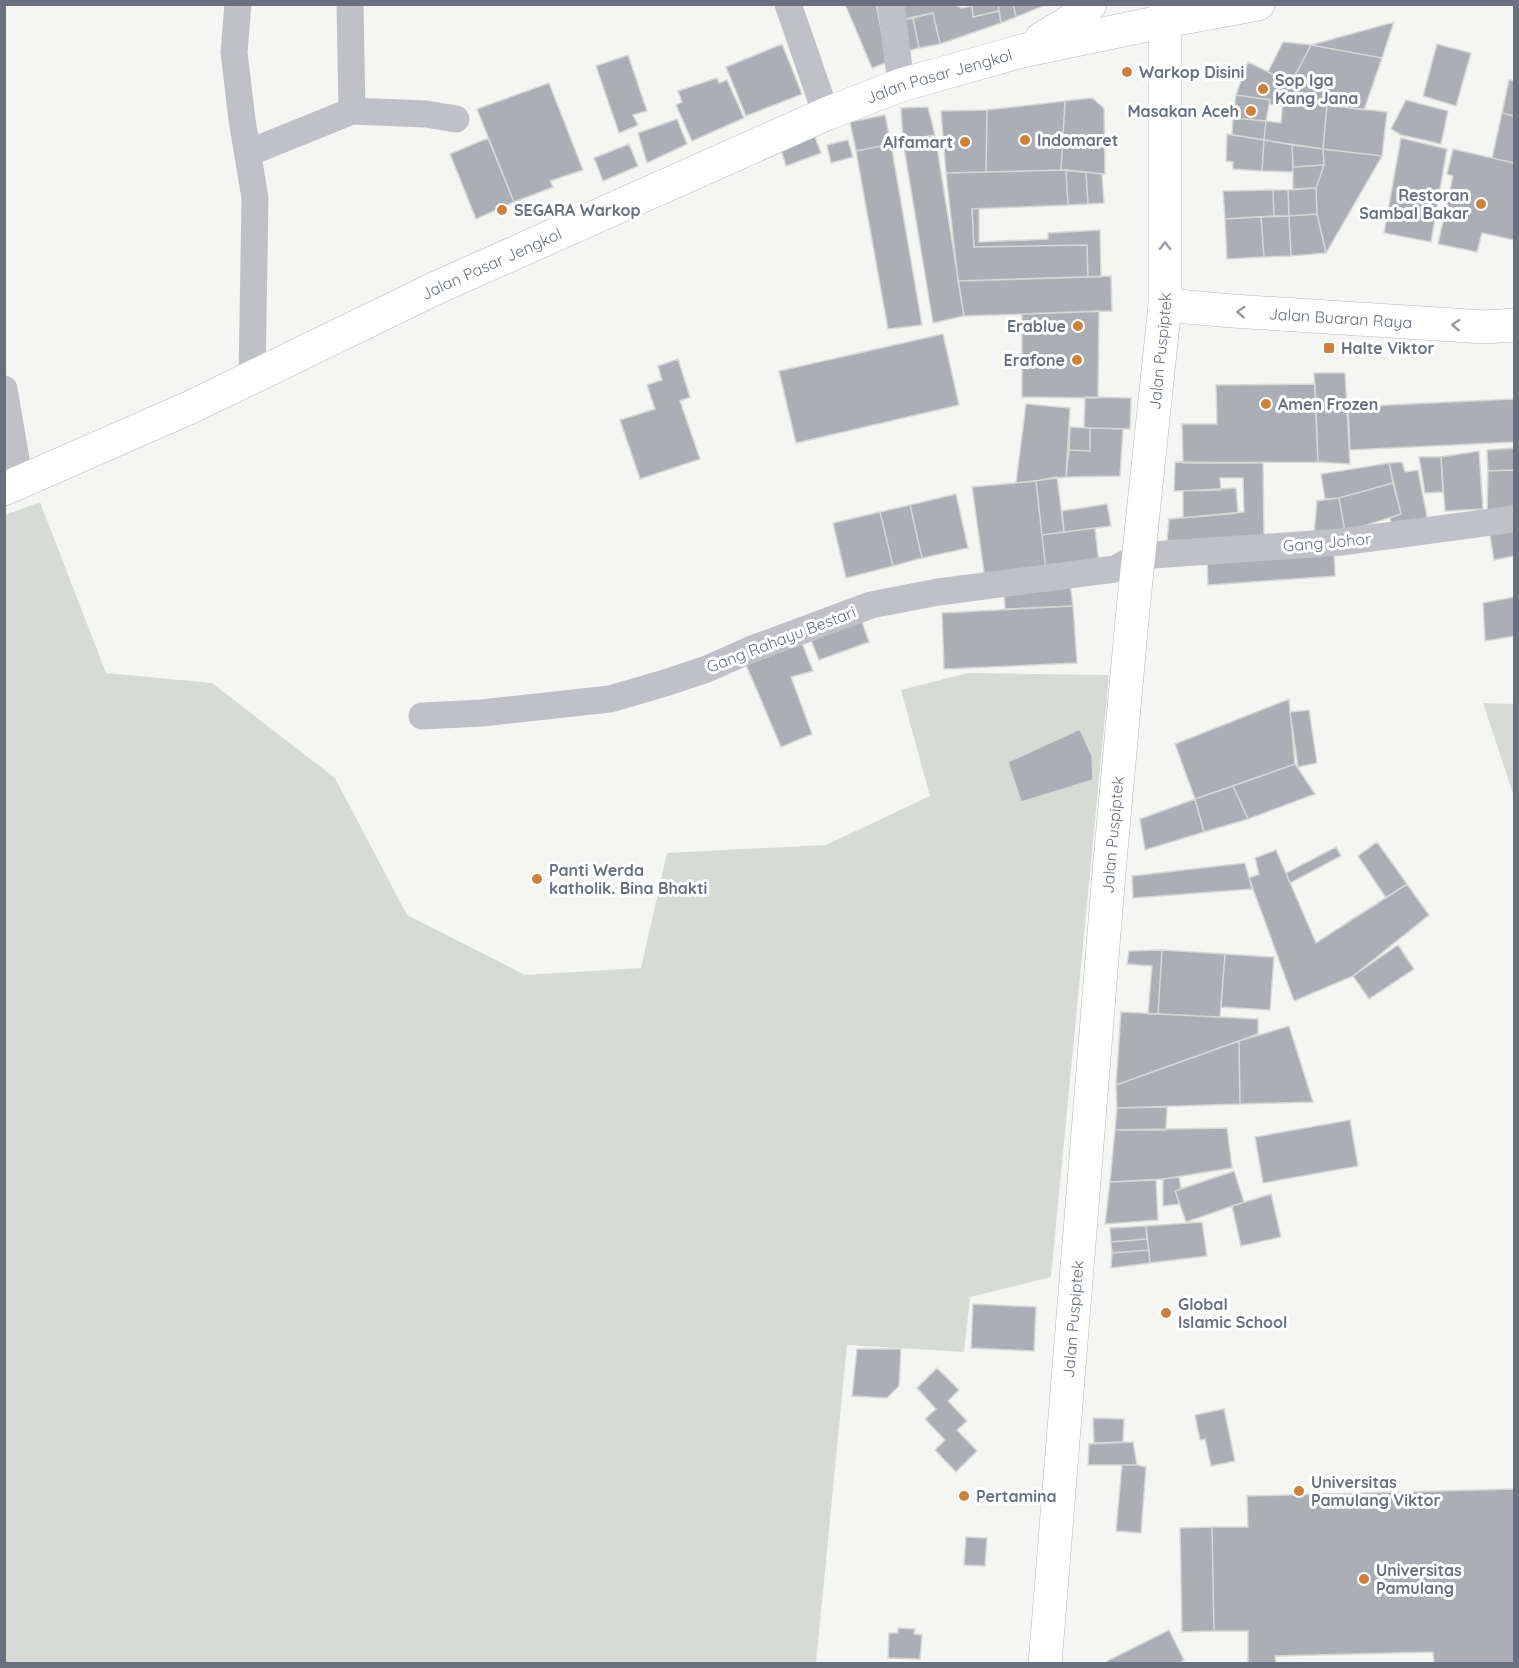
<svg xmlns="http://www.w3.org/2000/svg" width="1519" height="1668" viewBox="0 0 1519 1668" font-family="Quicksand,sans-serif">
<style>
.green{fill:#d6dcd5}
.building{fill:#abafb5;stroke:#d7d7d5;stroke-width:1.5}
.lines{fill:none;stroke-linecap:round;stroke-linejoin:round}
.major-casing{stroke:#b5b7bb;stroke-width:34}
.minor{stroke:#c0c1c6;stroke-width:27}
.major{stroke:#fff;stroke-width:33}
.oneway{stroke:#969ba6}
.poi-dot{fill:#cc823d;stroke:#fff;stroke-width:2}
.labels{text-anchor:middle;stroke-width:6;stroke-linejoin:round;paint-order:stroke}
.poi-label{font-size:16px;font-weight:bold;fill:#697080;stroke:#fff;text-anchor:start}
.street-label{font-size:16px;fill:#697080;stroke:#fff}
</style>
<rect width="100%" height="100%" fill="#f5f6f3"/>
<path class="green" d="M40,502L106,673L212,683L335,778L407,915L525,975L641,968L667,853L826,845L930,796L901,690L968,673L1109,675L1051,1277L970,1297L964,1352L847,1345L816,1663L5,1664V515Z
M1483,703L1514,704V797Z"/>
<path class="building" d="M845,4H876L888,62L872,68Z
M903,4H954L961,8L972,6L973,17L999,11L1001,23L940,44L933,13L904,19Z
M972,4H998L999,11L973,17Z
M998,4H1013L1016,17L1001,23Z
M1013,4H1048L1016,17Z
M933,13L940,44L919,48L913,18Z
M913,18L919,48L904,52L897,21Z
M1394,22L1382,58L1311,45Z
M1283,42L1311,45L1291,83L1268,72Z
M782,44L802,94L746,116L726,67Z
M1437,44L1471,53L1456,106L1423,96Z
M1311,45L1382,58L1364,110L1283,99Z
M628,55L647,111L633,115L638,125L619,133L596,66Z
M1248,62L1291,83L1280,106L1269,104L1270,100L1236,95Z
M717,78L719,83L727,80L744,118L692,141L676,105L682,102L678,91Z
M1509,80L1514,81V116L1502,113Z
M549,83L583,170L550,181L553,187L514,202L477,109Z
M1236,95L1270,100L1266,121L1233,118Z
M1092,98L1104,108L1105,174L1061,170L1065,101Z
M1283,99L1327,105L1323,149L1264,140L1266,121L1281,123Z
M1406,100L1448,111L1441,144L1401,135L1391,129Z
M1065,101L1061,170L986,172L987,110Z
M1327,105L1387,112L1382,156L1323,149Z
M928,107L935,135L903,141L901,108Z
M987,110L986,172L946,173L941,111Z
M1502,113L1514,116V163L1492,158Z
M885,115L891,144L856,151L850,122Z
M1233,118L1266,121L1264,140L1232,135Z
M677,119L687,144L647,163L638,133Z
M1227,134L1264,140L1262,171L1233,169V162L1226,161Z
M935,135L964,316L933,323L903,141Z
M815,137L821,153L786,166L781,149Z
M488,138L514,202L476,219L450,154Z
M1401,138L1447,149L1431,242L1384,233Z
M848,140L853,157L831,163L827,145Z
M1264,140L1292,145L1293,172L1262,171Z
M629,144L638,166L603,181L594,158Z
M891,144L922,325L888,329L856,151Z
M1292,145L1323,149L1324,165L1293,167Z
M1323,149L1382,156L1326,253L1317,214L1316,188L1324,165Z
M1453,149L1514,163V240L1482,233L1477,252L1438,244L1453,176L1447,174Z
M1324,165L1316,188L1293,189V167Z
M1066,170L1068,205L972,209L974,247L1087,245L1088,277L958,281L946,173Z
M1066,170L1086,172L1088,204L1068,205Z
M1086,172L1102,174L1104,203L1088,204Z
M1316,188L1317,214L1289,216L1288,190Z
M1273,190H1288L1289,216H1274Z
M1273,190L1274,216L1225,219L1223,191Z
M972,209H979V242L1048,239V233L1100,230L1101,277H1088L1087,245L974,247Z
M1317,214L1326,253L1291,256L1289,216Z
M1289,216L1291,256L1264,257L1261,217Z
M1261,217L1264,257L1227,259L1225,219Z
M1111,276L1112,311L964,316L958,281Z
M1099,311L1098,398L1022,397V314Z
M943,334L959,405L796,443L779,371Z
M678,359L690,397L680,401L700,459L640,479L620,420L655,409L647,385L662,380L658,366Z
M1314,373H1345L1350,464L1318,462Z
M1315,384L1318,462L1183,463L1182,424H1217L1216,385Z
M1085,397L1131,398L1130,429L1084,428Z
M1514,399V442L1350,450L1348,407Z
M1026,404L1070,408L1066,477L1016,483Z
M1070,427L1090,428V451L1069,450Z
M1090,428L1123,429L1120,476L1066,477L1069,450L1090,451Z
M1514,448V470L1488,471L1487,450Z
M1479,451L1483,509L1445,511L1441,457Z
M1419,457H1441L1443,492L1425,493Z
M1175,462L1263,463L1264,536L1167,541L1169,519L1244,512L1243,478H1220L1221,490L1174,491Z
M1402,462L1405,472L1418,470L1428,522L1393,532L1390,518L1401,514L1389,463Z
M1389,463L1393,483L1339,498L1325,499L1321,474Z
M1514,470V512L1487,514L1488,471Z
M1057,477L1064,532L1042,535L1036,481Z
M1036,481L1046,571L985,579L972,487Z
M1393,483L1401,514L1345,532L1339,498Z
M1236,488L1238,513L1183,518V491Z
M956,494L968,548L922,558L910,505Z
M1339,498L1345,532L1314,536L1317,501Z
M1107,504L1111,526L1064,532L1062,511Z
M910,505L922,558L893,566L880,512Z
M880,512L893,566L846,578L833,523Z
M1514,524V556L1494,560L1489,528Z
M1095,528L1099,564L1046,571L1042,535Z
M1334,550L1335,576L1208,585L1207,559Z
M1070,582L1073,606L1005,609L1004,590Z
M1514,597V636L1485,641L1483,603Z
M1073,606L1077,663L944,669L942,613Z
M860,616L869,642L819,660L809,635Z
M800,638L813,671L791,677L812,734L781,747L744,660Z
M1289,699L1295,764L1195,799L1175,744Z
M1309,710L1317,763L1298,767L1290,712Z
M1080,729L1092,756L1093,780L1021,802L1008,762Z
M1295,764L1315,794L1248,819L1233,786Z
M1233,786L1248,819L1204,832L1195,799Z
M1195,799L1204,832L1145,850L1140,819Z
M1377,842L1407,884L1386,898L1358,856Z
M1336,847L1341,856L1290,883L1286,873Z
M1276,850L1316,943L1407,884L1429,915L1353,976L1294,1001L1249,878L1259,874L1255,858Z
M1245,863L1252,889L1133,898L1132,876Z
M1398,945L1414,969L1369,999L1353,976Z
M1162,950L1225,954L1220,1017L1158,1014Z
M1162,950L1158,1014H1148L1152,966L1127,964L1129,951Z
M1225,954L1274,957L1270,1010L1221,1007Z
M1121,1012L1258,1019V1034L1116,1085Z
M1289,1026L1313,1102L1240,1104L1239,1041Z
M1239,1041L1240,1104L1117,1108L1116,1085Z
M1167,1107L1166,1130H1115L1117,1108Z
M1350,1120L1358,1166L1263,1183L1255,1137Z
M1227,1128L1232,1168L1163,1179L1110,1182L1115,1130Z
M1234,1171L1244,1202L1186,1222L1175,1191Z
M1179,1177L1181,1189L1175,1191L1180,1204L1163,1206V1179Z
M1156,1180L1158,1220L1105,1224L1110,1182Z
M1271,1194L1281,1237L1241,1246L1232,1206Z
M1202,1222L1207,1256L1150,1263L1146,1226Z
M1146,1226L1147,1239L1111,1242L1110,1228Z
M1147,1239L1149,1250L1112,1253L1111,1242Z
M1149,1250L1150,1263L1111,1268L1112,1253Z
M973,1304L1036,1307L1034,1351L971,1348Z
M857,1349H901L899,1386L887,1398L852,1396Z
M937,1368L959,1390L948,1401L967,1421L957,1430L977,1451L956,1472L935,1450L945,1440L925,1419L936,1409L917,1388Z
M1224,1409L1235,1461L1211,1466L1205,1439L1200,1440L1195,1415Z
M1093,1418L1124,1419L1123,1442L1094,1443Z
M1133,1442L1137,1465H1088L1089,1444Z
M1122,1465H1137L1146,1467L1141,1533L1116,1531Z
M1514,1489V1664H1434L1433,1652L1275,1656L1276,1663H1248V1631H1214L1212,1527H1248L1247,1496Z
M1212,1527L1214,1631L1182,1632L1180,1528Z
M966,1537L987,1538L985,1566L964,1565Z
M898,1628L915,1629L914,1634L922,1635L920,1659L888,1658L889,1633H898Z
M1169,1630L1184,1660L1178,1664H1109L1107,1661Z"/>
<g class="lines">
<g class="major-casing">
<g id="major">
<path d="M1041,39L1082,14L1090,4"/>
<path id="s1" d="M1165,305L1232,311L1485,327L1514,325"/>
<path id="s2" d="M4,489L191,407L436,288L826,114L901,85L1022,51L1166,21L1258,4"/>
<path id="s3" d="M1045,1664L1109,872L1133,609L1165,305V4"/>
</g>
</g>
<path class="minor" d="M238,4L234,52L242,120L255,198L252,378
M350,4L352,111L426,114L456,119
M788,4L826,114
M891,4L901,85
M248,153L352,111
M4,389L20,482
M422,716L482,713L610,699L665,683L707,669L752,649L871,605L938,592L1115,569L1139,556L1341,542L1514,519"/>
<use href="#major" class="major"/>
</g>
<defs><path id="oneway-chevron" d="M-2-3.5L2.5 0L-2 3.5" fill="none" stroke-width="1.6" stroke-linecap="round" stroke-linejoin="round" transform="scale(1.5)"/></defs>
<g class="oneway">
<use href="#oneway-chevron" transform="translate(1165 246) rotate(-90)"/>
<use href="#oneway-chevron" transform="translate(1241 312) rotate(-176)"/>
<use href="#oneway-chevron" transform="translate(1456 325) rotate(-177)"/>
</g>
<g class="poi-dot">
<circle cx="1127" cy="72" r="6"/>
<circle cx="1263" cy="89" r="6"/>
<circle cx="1251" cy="111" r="6"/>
<circle cx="1025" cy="140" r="6"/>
<circle cx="965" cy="142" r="6"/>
<circle cx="1481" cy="204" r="6"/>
<circle cx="502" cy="210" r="6"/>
<circle cx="1078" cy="326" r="6"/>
<rect x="1323" y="342" width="12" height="12" rx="3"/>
<circle cx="1077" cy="360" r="6"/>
<circle cx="1266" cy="404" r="6"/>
<circle cx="537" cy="879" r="6"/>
<circle cx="1166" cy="1313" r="6"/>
<circle cx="1299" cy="1491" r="6"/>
<circle cx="964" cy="1496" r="6"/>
<circle cx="1364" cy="1579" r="6"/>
</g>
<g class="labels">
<g class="poi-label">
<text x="1139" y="78">Warkop Disini</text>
<text x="1275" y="86">Sop Iga<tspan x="1275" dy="18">Kang Jana</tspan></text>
<text x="1239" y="117" text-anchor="end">Masakan Aceh</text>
<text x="1037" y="146">Indomaret</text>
<text x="953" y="148" text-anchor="end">Alfamart</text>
<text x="1469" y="201" text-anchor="end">Restoran<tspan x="1469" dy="18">Sambal Bakar</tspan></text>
<text x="514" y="216">SEGARA Warkop</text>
<text x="1066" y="332" text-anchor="end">Erablue</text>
<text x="1341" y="354">Halte Viktor</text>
<text x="1065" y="366" text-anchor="end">Erafone</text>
<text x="1278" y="410">Amen Frozen</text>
<text x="549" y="876">Panti Werda<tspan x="549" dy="18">katholik. Bina Bhakti</tspan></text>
<text x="1178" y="1310">Global<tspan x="1178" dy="18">Islamic School</tspan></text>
<text x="1311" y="1488">Universitas<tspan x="1311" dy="18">Pamulang Viktor</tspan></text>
<text x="976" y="1502">Pertamina</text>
<text x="1376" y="1576">Universitas<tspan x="1376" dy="18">Pamulang</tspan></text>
</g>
<g class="street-label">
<text dy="6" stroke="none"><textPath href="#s2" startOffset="1023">Jalan Pasar Jengkol</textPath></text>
<text dy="6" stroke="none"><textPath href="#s2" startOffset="537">Jalan Pasar Jengkol</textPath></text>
<text dy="6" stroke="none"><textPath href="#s1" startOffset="176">Jalan Buaran Raya</textPath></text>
<text dy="6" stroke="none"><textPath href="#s3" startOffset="1318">Jalan Puspiptek</textPath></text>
<text transform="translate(1327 542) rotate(-5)" y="6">Gang Johor</text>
<text transform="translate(781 639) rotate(-21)" y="6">Gang Rahayu Bestari</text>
<text dy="6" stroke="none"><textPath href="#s3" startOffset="832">Jalan Puspiptek</textPath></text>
<text dy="6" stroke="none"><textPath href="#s3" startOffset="346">Jalan Puspiptek</textPath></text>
</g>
</g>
<rect width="1519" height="1668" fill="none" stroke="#697080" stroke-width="12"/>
</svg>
